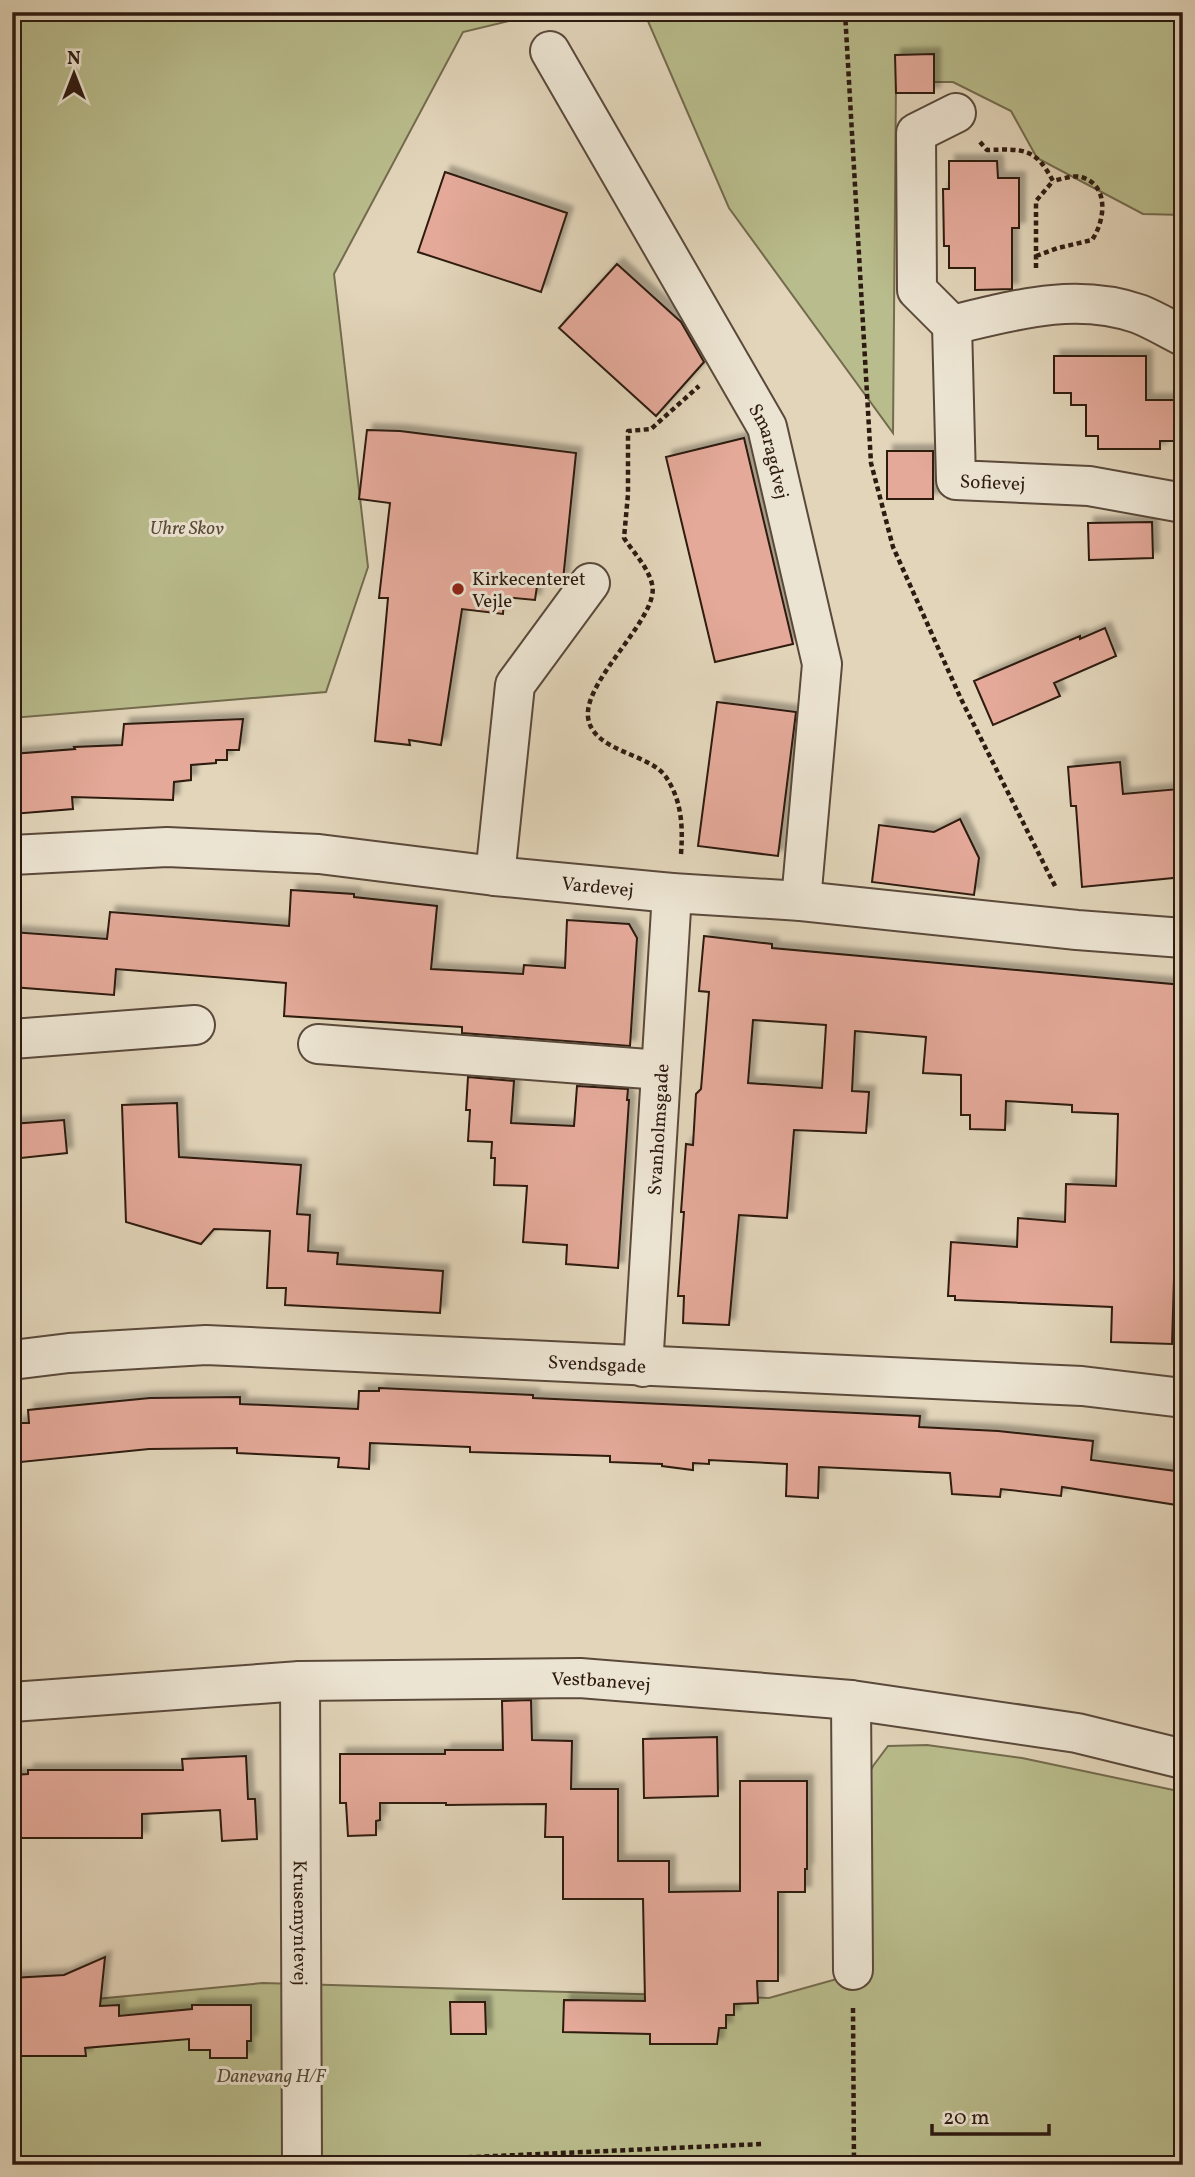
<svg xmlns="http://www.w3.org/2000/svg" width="1195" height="2177" viewBox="0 0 1195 2177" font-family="Vollkorn,serif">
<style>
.green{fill:#b9bc8c;stroke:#736b4e;stroke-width:2}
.building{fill:#e4a999;stroke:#2d1a11;stroke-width:2;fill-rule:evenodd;filter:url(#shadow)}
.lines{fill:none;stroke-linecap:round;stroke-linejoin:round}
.minor-casing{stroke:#5a493b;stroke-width:42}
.path{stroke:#2d1a11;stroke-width:4.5;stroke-dasharray:5 3.5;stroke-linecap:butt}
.minor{stroke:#ece4d2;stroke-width:38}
.poi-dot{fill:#8f2418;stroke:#ece4d2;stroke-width:2.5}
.labels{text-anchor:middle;stroke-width:6;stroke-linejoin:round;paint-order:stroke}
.street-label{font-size:19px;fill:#2d1a11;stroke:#ece4d2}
.park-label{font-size:19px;font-style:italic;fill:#574b36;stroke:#ece4d2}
.poi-label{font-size:19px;fill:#2d1a11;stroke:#ece4d2;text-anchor:start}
</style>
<defs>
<filter id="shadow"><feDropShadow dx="6" dy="-6" stdDeviation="2" flood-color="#0004"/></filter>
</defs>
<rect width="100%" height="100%" fill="#e2d5ba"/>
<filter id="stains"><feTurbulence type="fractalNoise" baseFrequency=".00286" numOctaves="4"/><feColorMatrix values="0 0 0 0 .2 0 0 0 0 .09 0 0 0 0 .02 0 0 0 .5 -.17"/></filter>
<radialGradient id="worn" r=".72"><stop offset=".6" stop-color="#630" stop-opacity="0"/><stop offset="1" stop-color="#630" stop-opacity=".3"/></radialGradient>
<path class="green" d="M12,12H546L463,32L334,274L368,567L326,692L12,718Z
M644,12H1183V215L1143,214L1037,158L1011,111L953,82H896L893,433L729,208Z
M927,1745L1022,1758L1183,1792V2165H12V2007L263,1983L769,1998L862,1972V1787L873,1766L888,1746Z"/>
<path class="building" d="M934,54V93H896L895,55Z
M949,161H997L998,178H1019V228H1012V289L975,290V268H949V246H944L943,189H949Z
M445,172L567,213L541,292L418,252Z
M617,264L681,322L704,362L656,416L559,328Z
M1054,356H1146V400H1177V441H1160V449H1098V436H1086V405H1071V393H1054Z
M367,430L400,431L576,453L563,580L538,579L535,600L504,597L503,614L462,609L441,745L409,740L410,745L375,741L388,598H379L390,503L359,499Z
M744,438L793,644L715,662L666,457Z
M887,451H933V499H887Z
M1152,522L1153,558L1089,560L1088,523Z
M1105,628L1116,656L1054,683L1060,696L993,725L974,681L1080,636V639Z
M717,702L796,712L778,856L698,846Z
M243,719L239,750H227V760H216V763L191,765V780L174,782L173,800L72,797L73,809L12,814V754L75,749L74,747L122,745L124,724Z
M1120,762L1123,794L1179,789L1183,834V877L1082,887L1076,806H1071L1068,767Z
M960,819L979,858L974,895L872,882L879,825L934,832Z
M291,890L354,894V897L437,906L431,969L523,974L524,965L565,968L567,920L629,924L637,938L630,1046L462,1033V1027L284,1016L286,983L116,969L114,995L12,987V932L107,939L110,912L289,926Z
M704,936L772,944V948L1183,985L1172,1344L1111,1342L1112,1307L955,1300V1296H948L951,1242L1017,1247L1018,1218L1065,1222L1066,1184L1116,1186L1118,1114L1072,1112V1105L1006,1101L1005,1130L970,1129V1115H961V1075L923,1073L926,1037L855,1031L852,1091L869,1092L866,1133L794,1130L787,1218L739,1215L729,1325L683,1323L684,1296H678L684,1212H681L686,1144L693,1145L696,1094L701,1089L709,992L699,991ZM753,1020L826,1025L822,1088L748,1083Z
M468,1077L514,1081L511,1123L574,1126L577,1086L628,1089L627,1100H629L618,1268L566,1264L567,1245L523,1242L527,1186L494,1185L495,1158H491L492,1142L468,1141L470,1110H466Z
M177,1103L179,1157L301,1165L297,1214L310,1215L308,1251L338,1253L337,1264L443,1271L440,1313L285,1305L286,1288H267L270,1231L214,1229L201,1244L126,1222L122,1105Z
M64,1120L67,1153L12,1159V1124Z
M379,1388L533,1395V1398L920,1416L919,1427L998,1431L1093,1441L1091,1460L1183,1472V1506L1062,1487L1061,1496L1001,1489L1000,1497L952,1494L950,1473L819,1467L818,1498L786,1496L787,1464L709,1460V1464L693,1463V1470L662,1466V1464L610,1462V1456L470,1452V1447L370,1443L369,1469L338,1467L339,1458L237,1453V1448L149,1449L21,1462L17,1423H29L28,1410L150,1398L240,1397V1404L358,1409L359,1391H379Z
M531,1700L532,1740L572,1741L571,1789H618V1861H669V1892L740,1891V1781H807V1869H805V1892H778V1981H757L758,2003L734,2004V2015H726V2028H719L717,2044H650V2034L563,2032L564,2000L645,2001L643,1899H563V1837H545L546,1804L446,1805V1803H380V1820L376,1821V1835L348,1836L346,1803H340V1754H445V1750H503L502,1701Z
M717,1737L718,1796L644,1798L643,1739Z
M246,1756L248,1799H255L257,1839L222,1841L220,1810L142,1814V1838H12V1775L28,1774V1770H183L182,1759Z
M105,1957L100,2006L119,2005V2016L192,2009V2005H251V2041H247V2058H210V2050H189V2039L85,2048L86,2056H12V1978L64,1975Z
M450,2002H485L486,2034H451Z"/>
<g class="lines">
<g class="minor-casing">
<g id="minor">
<path id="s1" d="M550,51L767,427L822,664L801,901"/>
<path id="s2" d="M956,113L916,133L917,290L952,325L956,480L1089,486L1183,503"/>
<path d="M952,325C1015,310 1075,292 1139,314C1154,320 1169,329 1183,336"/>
<path id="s3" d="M12,855L167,847L319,854L495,876L672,893L801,901L1077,930L1183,938"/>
<path d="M495,876L515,685L590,583"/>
<path d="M12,1039L195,1025"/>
<path d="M318,1044L661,1070"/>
<path id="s4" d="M12,1360L69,1353L206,1345L1082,1386L1183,1398"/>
<path id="s5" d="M643,1367L672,893"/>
<path id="s6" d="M300,1681L302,2165"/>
<path d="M851,1700L853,1970"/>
<path id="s7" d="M12,1702L300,1681L580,1678L851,1700L1077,1733L1183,1759"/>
</g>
</g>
<path class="path" d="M845,12L871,463L893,547L961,699L1056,888
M980,142L987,150C1023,149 1035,147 1053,181L1036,201V269
M1036,256L1058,248L1092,240C1105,221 1110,185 1081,177C1073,175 1062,179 1053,181
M681,854C683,827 682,801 666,777C650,753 592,752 588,717C584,679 661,616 652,584C648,567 633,552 624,538L628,494V431L651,429L699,386
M853,2008L854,2165
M340,2163L762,2144"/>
<use href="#minor" class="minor"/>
</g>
<circle class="poi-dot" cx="458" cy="589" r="7"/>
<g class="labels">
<g class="street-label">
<text dy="7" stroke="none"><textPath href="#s1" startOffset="458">Smaragdvej</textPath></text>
<text dy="7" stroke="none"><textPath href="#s2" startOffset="443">Sofievej</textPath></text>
<text dy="7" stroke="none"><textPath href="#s3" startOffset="588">Vardevej</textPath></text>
<text dy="7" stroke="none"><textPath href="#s5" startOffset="238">Svanholmsgade</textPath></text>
<text dy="7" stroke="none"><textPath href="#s4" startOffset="586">Svendsgade</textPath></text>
<text dy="7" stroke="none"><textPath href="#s7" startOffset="590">Vestbanevej</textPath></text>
<text dy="7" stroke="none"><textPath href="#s6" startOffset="242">Krusemyntevej</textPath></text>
</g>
<g class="park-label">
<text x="187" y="534">Uhre Skov</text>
<text x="271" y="2082">Danevang H/F</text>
</g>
<g class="poi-label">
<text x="472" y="585">Kirkecenteret<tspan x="472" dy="22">Vejle</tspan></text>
</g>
</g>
<rect width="1195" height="2177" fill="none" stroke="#e2d5ba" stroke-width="42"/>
<rect x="14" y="14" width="1167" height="2149" fill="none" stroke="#2d1a11" stroke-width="3.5"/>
<rect x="21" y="21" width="1153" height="2135" fill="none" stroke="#2d1a11" stroke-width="2"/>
<g transform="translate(74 74)" stroke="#ece4d2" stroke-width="5" paint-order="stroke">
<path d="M0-5L12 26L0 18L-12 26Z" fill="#2d1a11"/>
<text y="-10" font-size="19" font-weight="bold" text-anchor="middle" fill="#2d1a11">N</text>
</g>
<path d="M932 2124v10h117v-10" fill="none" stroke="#2d1a11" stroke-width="3.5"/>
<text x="943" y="2124" font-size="21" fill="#2d1a11" stroke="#ece4d2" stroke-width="5" paint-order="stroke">20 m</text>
<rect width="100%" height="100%" filter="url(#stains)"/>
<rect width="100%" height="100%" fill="url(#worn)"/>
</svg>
